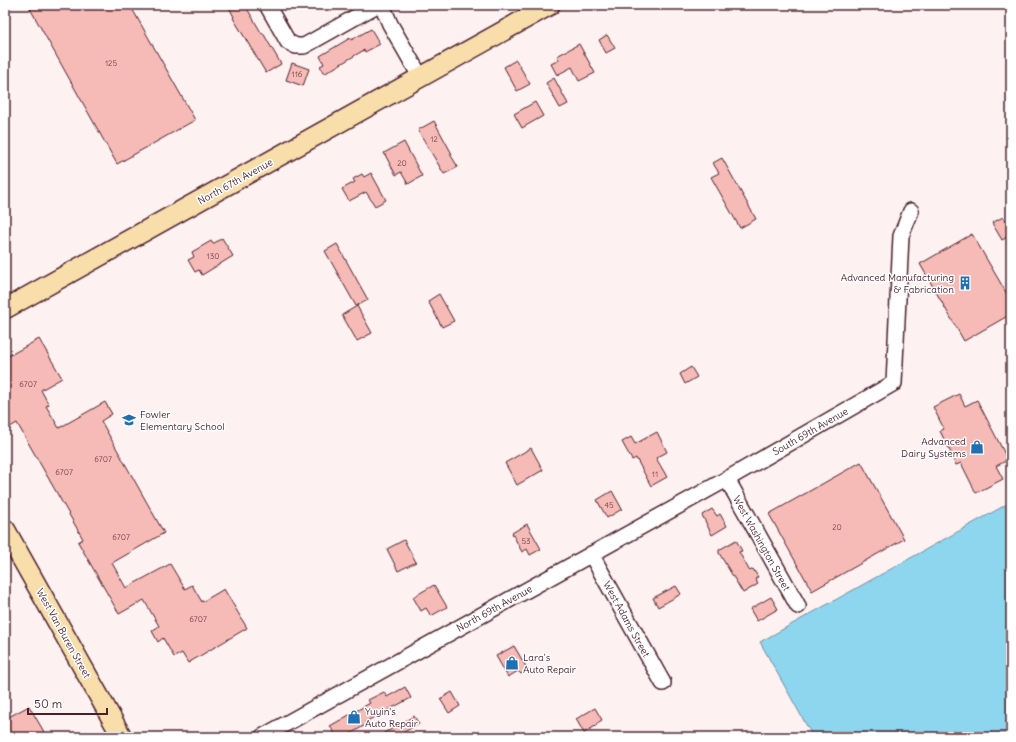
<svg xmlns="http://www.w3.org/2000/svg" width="1016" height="742" viewBox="0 0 1016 742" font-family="Delius,sans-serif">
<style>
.water{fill:#8dd6ee;stroke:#728da0}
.building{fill:#f7bbb7;stroke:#4a1f2b}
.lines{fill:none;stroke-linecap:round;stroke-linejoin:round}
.minor-casing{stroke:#4a1f2b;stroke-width:18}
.major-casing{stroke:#4a1f2b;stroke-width:22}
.minor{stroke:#fff;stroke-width:15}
.major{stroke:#f8deab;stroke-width:19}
.labels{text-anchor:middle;stroke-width:3;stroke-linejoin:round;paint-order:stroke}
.number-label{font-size:8px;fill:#75464e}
.street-label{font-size:10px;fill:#4a1f2b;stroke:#fff}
.poi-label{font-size:10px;fill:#4a1f2b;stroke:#fff;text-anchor:start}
</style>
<rect width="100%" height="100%" fill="#fdf1f1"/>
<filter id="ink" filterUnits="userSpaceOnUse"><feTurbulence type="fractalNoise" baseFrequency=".025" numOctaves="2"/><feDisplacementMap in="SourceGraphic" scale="8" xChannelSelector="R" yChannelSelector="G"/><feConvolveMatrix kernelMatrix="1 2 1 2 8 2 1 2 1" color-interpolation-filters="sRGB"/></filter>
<g filter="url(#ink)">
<path class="water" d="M1011,502V737H813L760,642Z"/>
<path class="building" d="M28,5H130L195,120L117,164Z
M228,5H245L262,34L263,33L281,64L266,73L233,18L234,17Z
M371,29L380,44L365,52L364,50L324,74L320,66L324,64L320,56L350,38L351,40Z
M607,35L615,48L606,53L599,40Z
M579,44L595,73L579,81L572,67L557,75L551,64L559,60L557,56Z
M516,60L530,84L517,91L504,67Z
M292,63L309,69L303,86L286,80Z
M554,78L568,104L560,108L546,83Z
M535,102L543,116L522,128L514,114Z
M434,121L452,154H450L458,167L444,174L418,130Z
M404,142L422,176L408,184L401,172L396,175L384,153Z
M722,158L756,219L740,228L711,177L719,173L713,163Z
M371,173L386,200L375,206L366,192L349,201L342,189L355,182L353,179L362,174L364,177Z
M1003,217L1011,232V235L1002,240L992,223Z
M972,234L1011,301V314L964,341L920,264Z
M222,238L233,256L202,275L199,270L195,272L188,260L194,257L192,252L211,241L213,244Z
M337,244L368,300L356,306L325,251Z
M439,294L454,321L442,327L428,301Z
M357,306L372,333L357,341L342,315Z
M39,339L62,378L41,390L49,405L46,406L59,428L105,402L112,414L101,421L164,533L112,563L126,588L170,564L185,589L192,585L202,602L224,589L247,628L188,663L182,653L174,657L163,638L158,642L152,631L159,626L144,600L119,614L78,542L83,539L17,423L5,430V358Z
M691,367L697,377L685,384L680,374Z
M959,394L965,406L977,400L1008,460L996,466L1003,479L976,493L961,463L956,465L950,454L951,453L940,431L944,429L933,407Z
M657,432L667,452L656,458L667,477L651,486L636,458L632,460L622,442L631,437L635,444Z
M531,448L543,470L517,485L505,463Z
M861,462L904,539L812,591L769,514Z
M612,491L622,509L607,518L597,500Z
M712,509L717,516L720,514L727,526L712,535L702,515Z
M527,524L541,549L530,555L527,549L522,552L512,533Z
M404,540L416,562L398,571L387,549Z
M736,540L742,551L739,552L749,570L750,571L753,569L758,577L755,579L758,584L743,593L719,553V550Z
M434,585L447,607L431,616L426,608L421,611L413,597Z
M676,586L681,594L658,607L653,598Z
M771,597L778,609L757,621L750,609Z
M514,646L528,670L521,674L518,671L508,677L496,656Z
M405,687L411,698L365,722L367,724L345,737H337L330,726L370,703L368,700L384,692L387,697Z
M452,692L460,706L449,713L440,699Z
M29,706L47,737H5V719Z
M595,708L602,720L596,724L597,725L584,733L576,719Z
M414,716L419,724L404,732L407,737H377Z"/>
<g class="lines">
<g class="minor-casing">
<path id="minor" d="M267,5L288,42L296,46H304L377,5
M382,5L390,24L421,78
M727,479L798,606
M591,554L663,683
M262,737L727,479L894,383L901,236L911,211"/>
</g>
<g class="major-casing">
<path id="major" d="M5,309L550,5
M5,529L122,737"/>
</g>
<use href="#minor" class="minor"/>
<use href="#major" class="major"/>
</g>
</g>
<defs>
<g id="building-bare" transform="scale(1.08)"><path d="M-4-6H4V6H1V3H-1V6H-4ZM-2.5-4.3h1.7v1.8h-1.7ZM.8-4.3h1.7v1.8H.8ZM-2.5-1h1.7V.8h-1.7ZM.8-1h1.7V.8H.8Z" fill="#1f6fb2" stroke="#fff" stroke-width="2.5" paint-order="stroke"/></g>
<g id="school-bare" transform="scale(1.08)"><path d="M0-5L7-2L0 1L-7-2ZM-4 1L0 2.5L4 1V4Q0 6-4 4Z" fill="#1f6fb2" stroke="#fff" stroke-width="2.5" paint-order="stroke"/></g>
<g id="shop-bare" transform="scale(1.08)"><path d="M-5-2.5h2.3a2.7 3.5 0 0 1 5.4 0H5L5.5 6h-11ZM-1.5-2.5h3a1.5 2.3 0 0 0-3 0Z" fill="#1f6fb2" stroke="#fff" stroke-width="2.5" paint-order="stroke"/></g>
</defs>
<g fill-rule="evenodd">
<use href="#building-bare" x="965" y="283"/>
<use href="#school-bare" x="129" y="420"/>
<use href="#shop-bare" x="977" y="447"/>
<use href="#shop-bare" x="512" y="663"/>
<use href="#shop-bare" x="354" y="717"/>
</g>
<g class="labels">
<g class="number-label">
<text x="111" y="66">125</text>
<text x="297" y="77">116</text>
<text x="434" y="142">12</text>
<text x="402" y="166">20</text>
<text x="213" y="259">130</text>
<text x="28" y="387">6707</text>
<text x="103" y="462">6707</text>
<text x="64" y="475">6707</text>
<text x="655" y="477">11</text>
<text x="609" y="508">45</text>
<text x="837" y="530">20</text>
<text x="121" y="540">6707</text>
<text x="526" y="544">53</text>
<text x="198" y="622">6707</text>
</g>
<g class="street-label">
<text transform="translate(235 181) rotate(-29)" y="4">North 67th Avenue</text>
<text transform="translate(810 431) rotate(-30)" y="4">South 69th Avenue</text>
<text transform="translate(762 543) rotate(61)" y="4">West Washington Street</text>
<text transform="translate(494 608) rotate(-29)" y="4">North 69th Avenue</text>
<text transform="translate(627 619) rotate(61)" y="4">West Adams Street</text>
<text transform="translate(64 633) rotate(61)" y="4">West Van Buren Street</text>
</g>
<g class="poi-label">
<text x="954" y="281" text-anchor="end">Advanced Manufacturing<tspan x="954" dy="12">&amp; Fabrication</tspan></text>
<text x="140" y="418">Fowler<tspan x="140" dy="12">Elementary School</tspan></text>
<text x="966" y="445" text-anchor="end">Advanced<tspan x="966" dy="12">Dairy Systems</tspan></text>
<text x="523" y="661">Lara's<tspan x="523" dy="12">Auto Repair</tspan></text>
<text x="365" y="715">Yuyin's<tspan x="365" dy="12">Auto Repair</tspan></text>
</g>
</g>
<rect width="1016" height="742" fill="none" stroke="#fff" stroke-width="20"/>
<rect x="10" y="10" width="996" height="722" fill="none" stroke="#4a1f2b" stroke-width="1.5" filter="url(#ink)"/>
<path d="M28 708v6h79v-6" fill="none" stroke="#4a1f2b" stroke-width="2"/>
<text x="34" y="708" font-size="12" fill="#4a1f2b" stroke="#ffffff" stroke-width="3" paint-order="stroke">50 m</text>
</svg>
